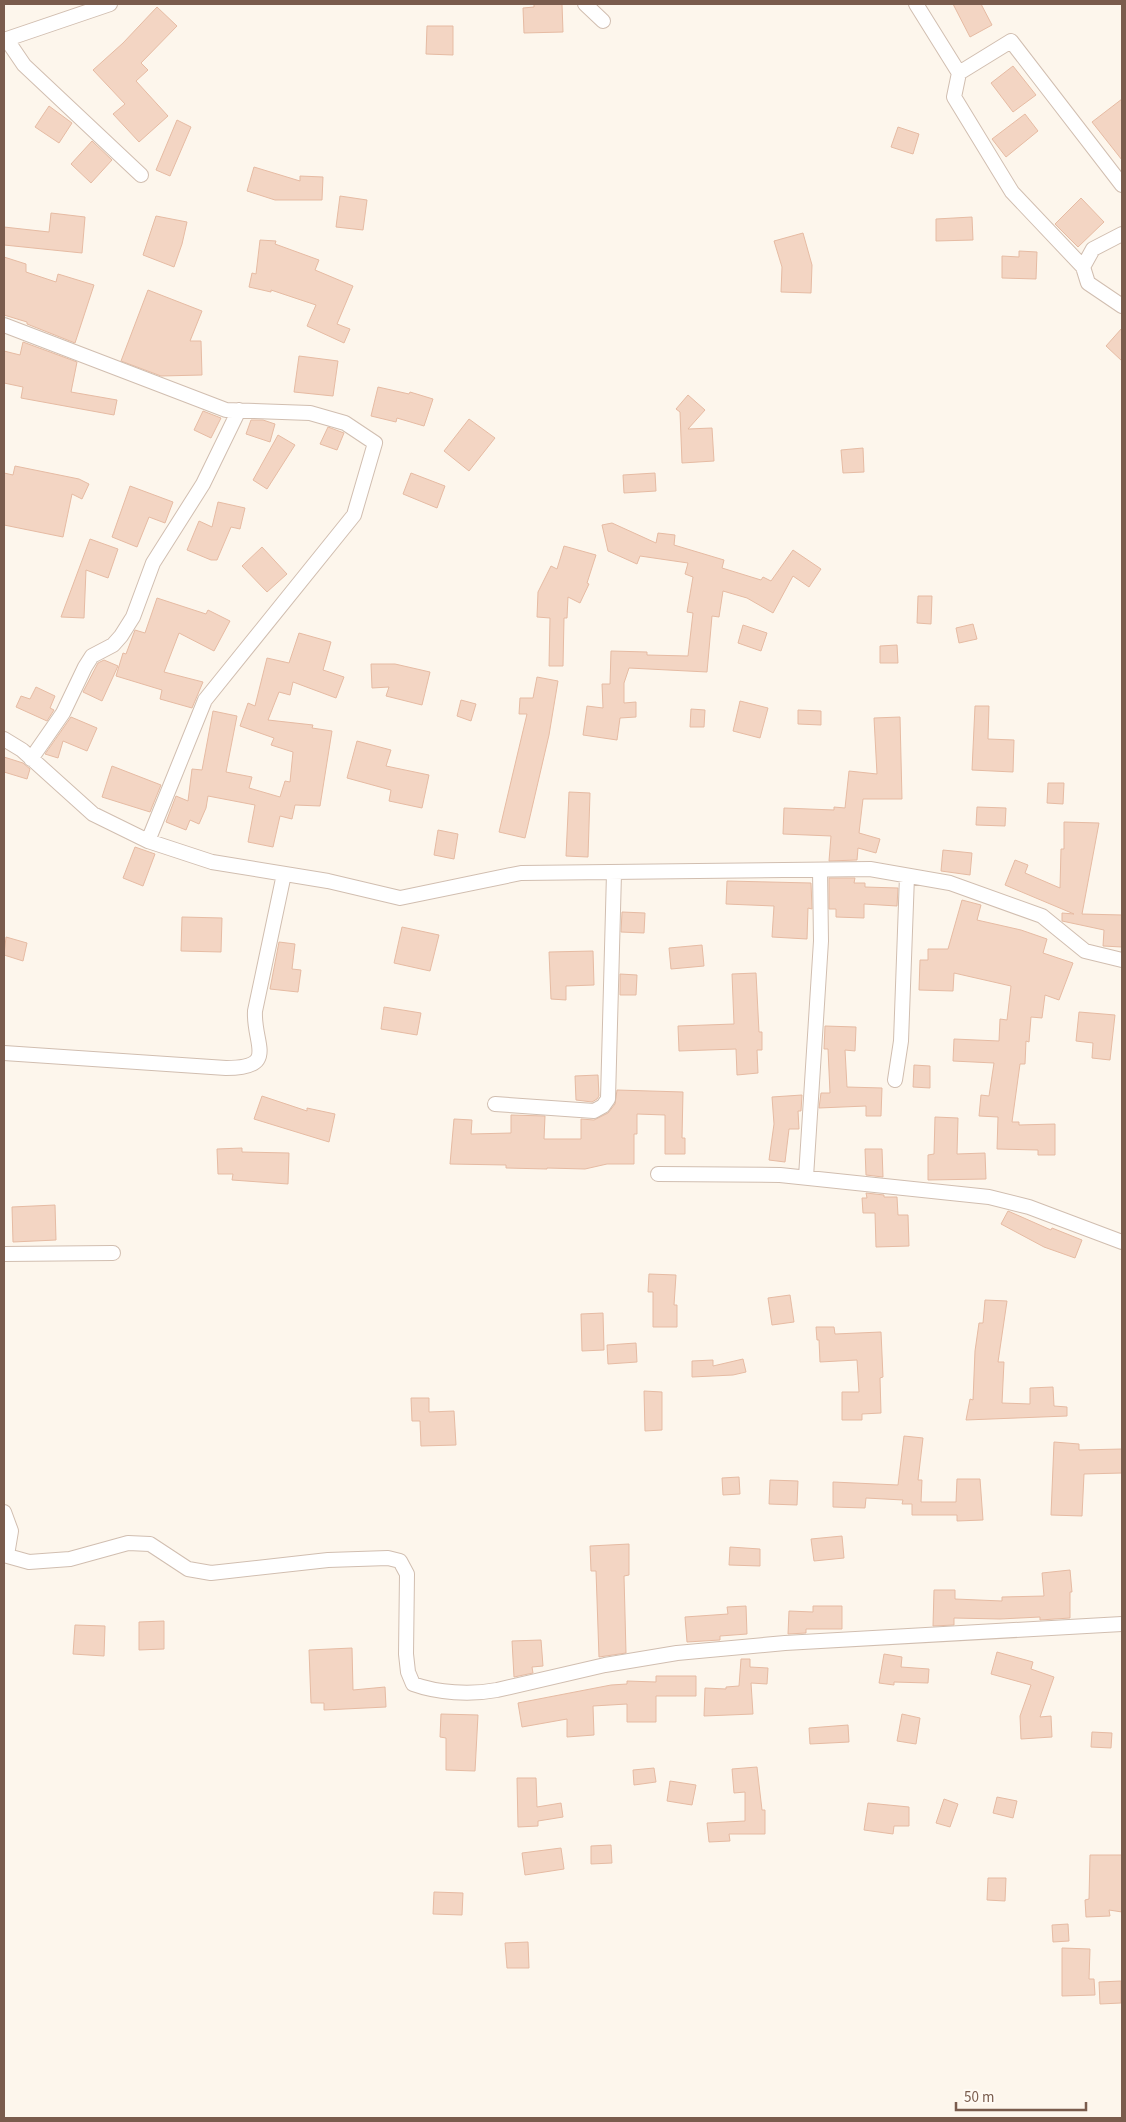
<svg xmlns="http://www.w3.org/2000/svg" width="1126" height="2122" viewBox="0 0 1126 2122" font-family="'Source Sans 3',sans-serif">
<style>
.building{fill:#f3d5c3;stroke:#e6bba3}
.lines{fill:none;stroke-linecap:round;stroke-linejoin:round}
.minor-casing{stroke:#d1beb0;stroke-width:16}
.minor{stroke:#fff;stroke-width:14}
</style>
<rect width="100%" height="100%" fill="#fdf6ec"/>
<path class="building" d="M534,4H562L563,32L524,33L523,8L534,7Z
M953,4H981L992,25L970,37Z
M157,7L177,26L141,63L148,70L136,81L168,116L139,142L113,114L125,104L93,70L123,43Z
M427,26H453V55L426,54Z
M1013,66L1036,95L1013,112L991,83Z
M1122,99V160L1092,122Z
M49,106L72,123L59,143L35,127Z
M1025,114L1038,131L1006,157L992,139Z
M177,120L191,127L170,176L156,170Z
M898,127L919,134L913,154L891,147Z
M92,141L112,160L91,183L71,164Z
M254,167L300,181V176L323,177L322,200H275L247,191Z
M340,196L367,200L363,230L336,227Z
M1081,198L1104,222L1078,247L1055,224Z
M51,213L85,217L82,253L4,245V227L49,232Z
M156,216L187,222L182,244L174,267L143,255Z
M972,217L973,240L936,241V219Z
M803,233L812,265L811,293L781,292L782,267L774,241Z
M260,240L276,241L275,244L319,260L315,270L353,286L337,324L350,329L344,343L307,326L316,305L271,290V292L249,287L252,273L256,274Z
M1019,251L1037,252L1036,279L1002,278V256L1019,257Z
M4,257L26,264V272L56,282L58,274L94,285L75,343L27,324V322L4,315Z
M148,290L202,311L190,341H201L202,375L161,376L121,361Z
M1122,328V361L1106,346Z
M23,342L77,362L71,392L117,400L114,415L21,398L23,387L4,383V351L20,355Z
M299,356L338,361L333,396L294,392Z
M378,387L409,394L410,392L433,399L424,426L397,418L396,422L371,416Z
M688,395L705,410L688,429L712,428L714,461L682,463L680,412L676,409Z
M203,411L221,418L211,438L194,430Z
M469,419L495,438L469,471L444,451Z
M251,420H263L275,424L270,442L246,434Z
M328,427L344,433L337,450L320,444Z
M278,435L295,445L267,489L253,480Z
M863,448L864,472L843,473L841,450Z
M15,466L79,479L89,484L82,499L72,494L63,537L4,525V473L13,475Z
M411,473L445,486L437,508L403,494Z
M655,473L656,491L624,493L623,475Z
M130,486L173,502L165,523L149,517L137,547L112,537Z
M218,502L245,508L240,529L231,527L217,560H211L187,550L199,521L212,527Z
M612,523L656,543L658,533L675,535L674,545L724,560L722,568L761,580L763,577L771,581L793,550L821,569L809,587L793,576L773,613L747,598L723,591L719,617L712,616L707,672L629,668L624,683V703L636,702V717L620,718L617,740L583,735L587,706L603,708L602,684H610L611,651L647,652V655L688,656L693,613L687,612L693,577L685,574L688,563L640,556L637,564L608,551L602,525Z
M90,539L118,549L108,578L86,570L84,618L61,617Z
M564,546L596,555L587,583L589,584L580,603L568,597L567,618H564L563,666H549L550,618L537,617L538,592L551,566L557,569Z
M262,547L287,574L267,592L242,566Z
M918,596H932L931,624L917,623Z
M157,598L206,614L208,610L230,621L214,651L179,633L164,672L203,682L192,708L160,699L162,690L116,676L123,653L126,654L135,630L145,633Z
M973,624L977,639L959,643L956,628Z
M743,625L767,633L761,651L738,643Z
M299,633L331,642L323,670L344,677L336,698L293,682L290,695L279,692L268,720L313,725L312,728L332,731L320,806L295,805L292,819L280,816L273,847L248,842L255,805L208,796L206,808L199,824L190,820L186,830L166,822L176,796L188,801L192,769L202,770L213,711L237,716L226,772L252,777L249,788L280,797L285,781L290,782L293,752L271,745L274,738L240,726L248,703L255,706L267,658L289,663Z
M897,645L898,663H880V646Z
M104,660L118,666L102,701L83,692L98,663Z
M371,664H395L430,672L422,705L386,696L389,687L372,688Z
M537,677L558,681L549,735L525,838L499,832L527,714H519L520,698H533Z
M36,687L55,696L50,708L54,710L47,721L16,707L21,696L30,699Z
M461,700L476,704L471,721L457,716Z
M740,701L768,708L760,738L733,731Z
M975,706H989L988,739L1014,740L1013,772L972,770Z
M691,709L705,710L704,727H690Z
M798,710L821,711V725L798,724Z
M71,717L97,728L87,751L63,741L58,758L45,754Z
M900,717L902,799H863L859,833L880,839L876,853L858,848L857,860L829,861L831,836L783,834L784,808L834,810V807L845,808L849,771L877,774L874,718Z
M357,741L391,750L386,766L429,775L422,808L389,801L391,790L347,778Z
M4,757L23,763L30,769L27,779L4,772Z
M112,766L161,785L150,812L102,797Z
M1048,783H1064L1063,804L1047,803Z
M569,792L590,793L588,857L566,856Z
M977,807L1006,808L1005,826L976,825Z
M1064,822L1099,823L1082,914L1122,915V947L1103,946L1104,930L1062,921V913L1074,914L1005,885L1015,860L1028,865L1025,873L1060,888L1061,849H1064Z
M438,830L458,834L454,859L434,855Z
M135,847L155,854L143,886L123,878Z
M943,850L972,853L970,875L941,871Z
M829,878H855L854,883H865V887L898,888L897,906L864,904V918L836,917V909H829Z
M727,881L811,883L812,909L808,908L807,939L772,937L774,906L726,904Z
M962,900L981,905L977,920L1021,930L1047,939L1043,953L1073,963L1059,1000L1045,995L1042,1018L1031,1017L1029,1042L1026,1041L1025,1064H1020L1012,1122H1019V1125L1055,1124V1155H1038V1150L997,1149L998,1117L979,1116L981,1095L989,1096L994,1063L953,1061L954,1039L999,1041L1000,1019L1007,1020L1011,986L954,973L953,991L919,990L920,960H928V949H948Z
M622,912L645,913L644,933L621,932Z
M182,917L222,918L221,952L181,951Z
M402,927L439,935L430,971L394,963Z
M6,937L27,943L23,961L4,955Z
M279,942L295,944L292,969L301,970L298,992L270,989Z
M702,945L704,966L671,969L669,948Z
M593,951L594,985L566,986V1000L551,999L549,952Z
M756,973L759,1032H762V1050H757L758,1073L737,1075L736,1049L679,1051L678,1026L734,1024L732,974Z
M620,974L637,975L636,995H620Z
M384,1007L421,1013L417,1035L381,1029Z
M1079,1012L1115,1015L1110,1060L1092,1058L1093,1043L1076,1041Z
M825,1026L856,1027L855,1051L845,1050L847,1087L882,1088L881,1116H866V1106L819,1108L821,1093H830L828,1049H824Z
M914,1065L930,1066V1088L913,1087Z
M598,1075L599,1096L597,1099L592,1102L576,1100L575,1076Z
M617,1090L683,1092L682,1138H685V1154H665V1115L637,1114V1134H634V1164H607L585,1169L547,1168V1169L506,1168V1165L450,1164L454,1119L472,1120L471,1134L511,1133V1115L545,1116L544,1139H581V1119L594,1120L608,1113L615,1104Z
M802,1095L801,1111H798L799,1129H789L785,1162L769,1160L774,1124L772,1097Z
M262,1096L307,1111V1108L335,1114L329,1142L254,1119Z
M935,1117L958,1118L957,1154L985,1153L986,1179L928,1180V1155L934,1154Z
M242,1148V1152L289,1153L288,1184L232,1180L233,1174H218L217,1149Z
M865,1149H882L883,1177L866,1175Z
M866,1193L884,1195V1197H897L898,1215H908L909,1246L876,1247L875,1213H863L862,1198H867Z
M55,1205L56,1240L13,1242L12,1207Z
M1008,1211L1051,1230L1052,1228L1082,1240L1075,1258L1044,1247L1001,1224Z
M649,1274L676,1275L674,1305H677V1327H653V1292H648Z
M790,1295L794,1322L772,1325L768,1298Z
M985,1300L1007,1301L998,1362H1004L1002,1403L1030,1404V1388L1053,1387L1054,1406L1067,1407V1416L966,1420L970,1399L973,1400L975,1351L979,1323H983Z
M603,1313L604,1350L582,1351L581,1314Z
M816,1327H834L835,1334L881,1332L883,1377L880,1378L881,1413L862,1414V1420H842V1392H859L857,1360L820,1362L819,1340H817Z
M636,1343L637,1362L608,1364L607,1345Z
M743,1359L746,1372L733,1375L692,1377V1361L713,1360V1366Z
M644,1391L662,1392V1430L645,1431Z
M411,1398H429V1412L454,1411L456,1445L421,1446L420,1421H412Z
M904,1436L923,1438L918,1480H922L921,1502H956L957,1479H980L983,1520L957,1521V1515H912V1504H902L903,1500L866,1498L865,1508L833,1507V1482L898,1485Z
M1054,1442L1079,1444V1450L1122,1449V1473L1084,1474L1082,1516L1051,1515Z
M739,1477L740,1494L723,1495L722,1478Z
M770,1480L798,1481L797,1505L769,1504Z
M842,1536L844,1558L814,1561L811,1539Z
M629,1544V1575L624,1576L626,1653L599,1657L596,1571H591L590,1546Z
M730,1547L760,1549V1566L729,1565Z
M1070,1570L1072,1592H1070V1618L1040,1620V1617L1000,1619L954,1618V1625L933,1626L934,1590H955V1599L1002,1601V1597L1044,1596L1042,1573Z
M746,1606L747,1634L720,1636V1640L687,1642L685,1617L728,1614L727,1607Z
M813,1606H842V1629H806V1633L788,1634L789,1611L813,1612Z
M164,1621V1649L139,1650V1622Z
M75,1625L105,1626L104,1656L73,1654Z
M541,1640L543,1666L532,1667L533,1673L514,1677L512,1641Z
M352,1648L353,1690L385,1687L386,1707L324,1710V1703H311L309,1650Z
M997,1652L1033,1662L1031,1669L1054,1677L1040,1717L1051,1716L1052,1737L1021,1739L1020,1716L1031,1685L991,1674Z
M884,1654L902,1657L901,1667L929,1669L928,1683L894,1682V1685L879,1683Z
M741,1659H750V1667L768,1668L767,1684L751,1683L753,1714L704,1716L705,1688L726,1689V1687L739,1686Z
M656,1676H696V1696H656V1722H627V1704L593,1706L594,1735L567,1737V1719L522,1727L518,1703L611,1685L627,1684V1681L656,1682Z
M441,1714L478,1715L475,1771L446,1770V1738L440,1737Z
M902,1714L920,1718L916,1744L897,1741Z
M848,1725L849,1742L810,1744L809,1728Z
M1092,1732L1112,1733L1111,1748L1091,1747Z
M757,1767L762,1810H765V1834H729L730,1841L709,1842L707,1823L745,1821V1792L734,1793L732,1769Z
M654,1768L656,1782L634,1785L633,1770Z
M517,1778H536L537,1807L561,1803L563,1817L538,1821V1826L518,1827Z
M670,1781L696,1785L692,1805L667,1801Z
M997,1797L1017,1801L1013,1818L993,1813Z
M944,1799L958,1804L950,1827L936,1823Z
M868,1803L909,1807V1826H894L893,1834L864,1830Z
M611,1845L612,1863L591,1864V1846Z
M561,1848L564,1869L525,1875L522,1853Z
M1090,1855H1122V1912L1109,1910L1110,1916L1086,1917L1085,1900L1089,1899Z
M988,1878H1006L1005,1901L987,1900Z
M434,1892L463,1893L462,1915L433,1914Z
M1068,1924L1069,1941L1053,1942L1052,1925Z
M528,1942L529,1968H507L505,1943Z
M1062,1948L1090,1949L1089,1979H1094L1095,1995L1062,1996Z
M1121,1981V2003L1100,2004L1099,1982Z"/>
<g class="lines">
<g class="minor-casing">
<path id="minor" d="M585,4L603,21
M916,4L959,73L1011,41L1122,185
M4,40L110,4
M7,40L24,65L141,175
M959,73L954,97L1012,192L1083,267
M1122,234L1093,249L1083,267L1088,283L1122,306
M4,325L226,410L310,413L345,423L375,443L354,515L205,700L148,841
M4,739L22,750L93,814L148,841L212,862L328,881L400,898L521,873L870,869L950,883L1042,916L1085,951L1122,960
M31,759L63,713L85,667L92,656L113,645L121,636L133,617L153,563L203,484L239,410
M4,1053L226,1068C279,1068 253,1044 255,1011L284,874
M895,1080L901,1041L907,876
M495,1104L594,1111L603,1106L608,1099L614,873
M658,1174L780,1175L989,1197L1029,1207L1122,1242
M806,1177L821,941L820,870
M4,1254L113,1253
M4,1512L11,1531L7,1555
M4,1555L29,1562L70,1559L128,1543L150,1544L188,1569L211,1573L328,1560L388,1558L400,1561L407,1574L406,1654L408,1672L413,1684C438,1693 470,1695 497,1690L605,1665L677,1653L785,1643L1122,1624"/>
</g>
<use href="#minor" class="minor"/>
</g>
<rect width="1126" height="2122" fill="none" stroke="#7a5c4d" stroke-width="10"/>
<path d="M956 2102v8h130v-8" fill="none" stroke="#7a5c4d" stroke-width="2.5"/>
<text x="964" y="2102" font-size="15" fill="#7a5c4d" stroke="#fffaf3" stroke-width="4" paint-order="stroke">50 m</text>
</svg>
